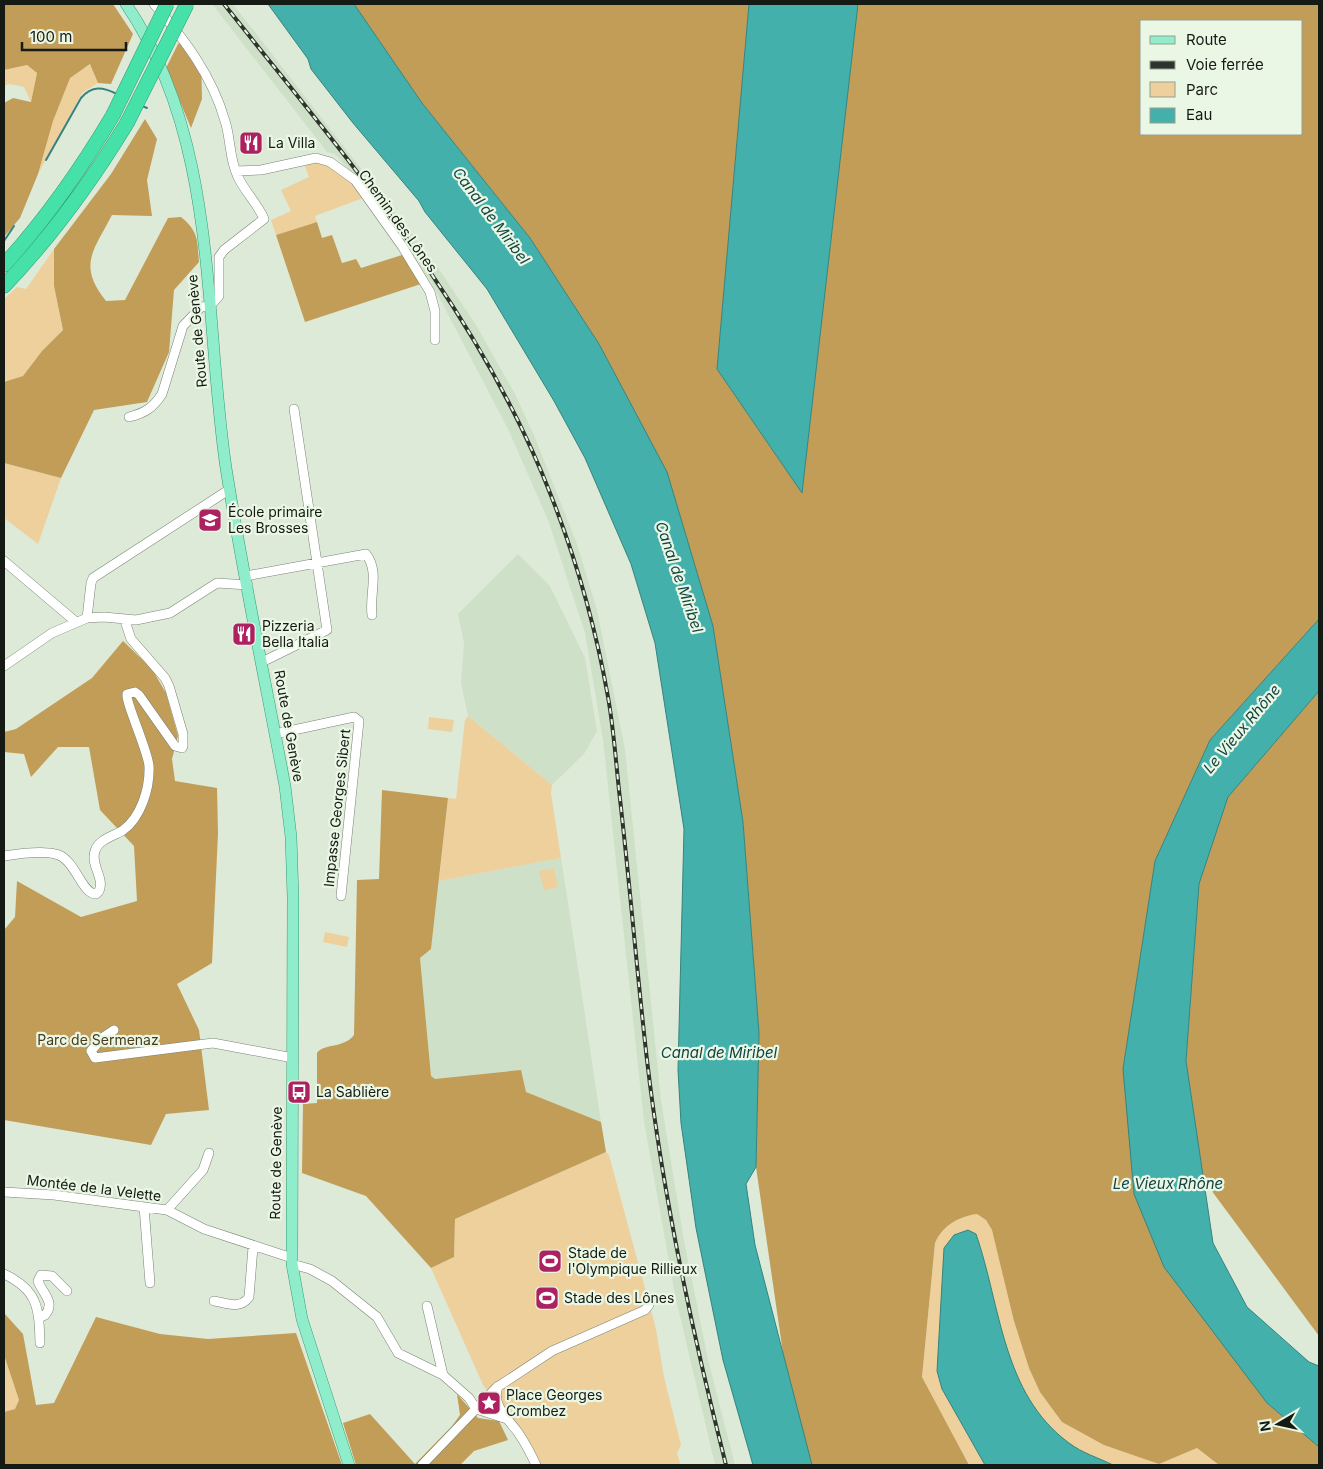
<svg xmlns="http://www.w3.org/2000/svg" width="1323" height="1469" viewBox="0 0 1323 1469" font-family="Inter,sans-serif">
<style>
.built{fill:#cfe0c8}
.green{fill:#eed09c}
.forest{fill:#c19d57;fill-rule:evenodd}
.water{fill:#44b0ac;stroke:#36837e}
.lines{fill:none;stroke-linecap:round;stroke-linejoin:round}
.stream{stroke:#36837e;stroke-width:2}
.minor-casing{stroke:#798474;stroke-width:10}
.major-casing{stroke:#359b75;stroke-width:12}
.highway-casing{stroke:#359b75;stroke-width:15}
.minor{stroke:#fff;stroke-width:9}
.major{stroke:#90edcb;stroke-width:11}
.highway{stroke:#46e1a9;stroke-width:14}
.rail-casing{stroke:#2e342c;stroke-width:4}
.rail{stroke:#eaf7e5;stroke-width:2;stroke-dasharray:5.5;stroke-linecap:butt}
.highway-bridge-casing{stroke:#359b75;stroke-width:15;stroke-linecap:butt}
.highway-bridge{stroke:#46e1a9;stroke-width:14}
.labels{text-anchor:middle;stroke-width:4.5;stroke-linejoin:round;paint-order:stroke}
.poi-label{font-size:14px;fill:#161a14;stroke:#eaf7e5;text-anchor:start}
.street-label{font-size:14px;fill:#161a14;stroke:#eaf7e5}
.park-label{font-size:14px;fill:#4a3a1b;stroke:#eaf7e5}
.water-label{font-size:15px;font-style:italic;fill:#134342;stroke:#eaf7e5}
</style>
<rect width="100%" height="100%" fill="#ddead8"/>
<path class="built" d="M212,4H233L439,269L476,325L515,394L534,435L577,544L597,610L625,749L661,1100L684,1241L708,1359L735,1465H715L675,1295L644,1122L603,740L585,633L548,520L508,429L430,280L361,184L335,154L327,152Z
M518,554L550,586L585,658L597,731L584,754L552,785L468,716L461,683L464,643L458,614Z
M561,858L571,922L601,1122L526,1092L435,1079L431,1076L420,958L431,949L439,881Z"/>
<path class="green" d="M91,64L98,83L82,93L38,174L53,121L70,77Z
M27,65L37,73L31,102L24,87L9,84L4,86V70Z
M310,161C332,161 353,180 363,198L315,216L317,222L276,235L271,220L291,211L281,190L309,177L305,166Z
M54,249V286L63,330L42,351L23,376L4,382V299L17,287L26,289Z
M4,463L61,478L38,544L4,518Z
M468,716L552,785L551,793L561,858L439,881L448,798L456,799L465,720Z
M429,717L454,720L452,732L428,729Z
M554,868L558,887L544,890L539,871Z
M325,932L349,937L347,947L323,942Z
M606,1152L609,1155L656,1329L664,1377L681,1445L677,1453L681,1465H538L529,1444L483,1385L431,1268L454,1257L455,1219Z
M977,1214L986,1220L992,1230L1029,1368L1159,1464L1197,1448L1219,1465H1251H969L922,1377L935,1243C943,1225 958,1217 977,1214Z
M4,1355L19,1400L15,1409L4,1412Z"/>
<path class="forest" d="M4,4H113L133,34L111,84L98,83L90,64L70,78L53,121L38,174L20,218L4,237V103L13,98L31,102L37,73L27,65L4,70Z
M354,4H749L717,369L802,493L858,4H1319V619L1210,740L1155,861L1123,1069L1267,1403L1319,1447V1465H1219L1197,1448L1159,1464L1104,1445L1062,1422L1040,1392L1029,1368L1014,1321L992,1230L986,1220L977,1214C958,1217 943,1225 935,1243L922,1377L969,1465H812L785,1367L756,1167L759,1033L743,822L713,626L667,473L599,344L530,238L422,103ZM1142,21H1302V134H1142Z
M183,41L201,59L202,99L191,128L166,68L178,44Z
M145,119L157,139L147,180L152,216L112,215C94,250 77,265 106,301L125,300L168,218L181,217C199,232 197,240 199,262L174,290L169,352L147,402L94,410L61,478L4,463V382L23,376L42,351L63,330L54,286V249L111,174Z
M317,222L322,238L332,235L342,263L356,259L361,268L402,255L421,284L305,322L276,235Z
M123,641L152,669L166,693L178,736L172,759L175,781L217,788L218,833L212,963L177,984L199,1030L209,1110L166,1114L151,1145L4,1120V930L15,917L17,881L81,917L137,901L134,846L100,810L89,747H58L31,777L24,754L4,752V732L16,729L92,678Z
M1319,691V1336L1203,1179L1186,1061L1199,884L1228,797Z
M382,790L448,798L431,949L420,958L431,1076L435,1079L521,1070L526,1092L601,1122L606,1152L455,1219L454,1257L431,1268L366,1196L302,1173L303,1104L317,1103V1053C324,1043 343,1049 354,1035L357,880L379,879Z
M4,1313L23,1334L36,1405L54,1403L96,1317L160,1334L208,1339L296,1333L342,1465H4V1412L15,1409L19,1400L4,1355Z
M457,1394L478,1418L499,1421L508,1440L474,1451L460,1465H356L343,1423L370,1414L415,1464L452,1426L460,1415Z"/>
<path class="water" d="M268,4H354L422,103L530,238L599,344L667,472L713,626L743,822L759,1033L756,1167L746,1184L755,1245L812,1465H753L723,1360L696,1228L681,1123L678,1070L684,829L655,643L631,564L585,458L554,401L487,289L425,212L419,201L353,123L311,69L308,59Z
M749,4H858L802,493L717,369Z
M1319,619V691L1228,797L1199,884L1186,1061L1213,1243L1247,1307L1309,1362L1319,1366V1447L1267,1403L1164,1267L1134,1194L1123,1069L1155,861L1210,740Z
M968,1230L976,1234C1001,1306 1002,1394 1069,1443C1082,1453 1099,1458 1113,1465H985L942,1389L937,1371L944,1248L954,1235Z"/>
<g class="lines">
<path class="stream" d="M142,106L147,108
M46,160L81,98C92,85 103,87 117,94
M4,241L14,226"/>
<g class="minor-casing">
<path id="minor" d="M236,171L261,170L316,158L330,162L355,180L402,246L430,292L435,311V340
M129,417C145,413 153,408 162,394L183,326L201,307L210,306L219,296V257L224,250L264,219C258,204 245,192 238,177C229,159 231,139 225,121C212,75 184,39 154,4
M4,561L76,622
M246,576L366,554C380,572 369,595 372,615
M87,618L91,583L93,578L230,489
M262,662L327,630L294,409
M4,666L52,633L87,618L104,617L136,620L170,613L217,583L248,585
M275,734L354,717L359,721L341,896
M4,856C17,854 43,851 55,854C75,857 81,894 96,894L99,891C105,878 90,865 95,851C98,840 113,836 122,831C141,818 150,788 149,766C148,751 125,701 127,694L135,692L139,695L175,746L182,748L183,746V734L169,686L165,678L131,639L125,621
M114,1030L102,1038L91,1051L95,1058L213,1043L293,1058
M4,1192L54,1195L167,1210L204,1229L292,1258
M144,1207L150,1283
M167,1210L203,1170L209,1153
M292,1264L310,1269L332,1281L377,1317L398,1353L443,1375L469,1398L476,1409
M4,1274C38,1290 39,1308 40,1343
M214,1301C227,1303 240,1310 249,1297L253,1247
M427,1306L443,1375
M39,1318L45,1315C56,1302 42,1293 38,1281L41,1275L52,1276L67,1291
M498,1386C491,1404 507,1418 517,1431C524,1441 531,1454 536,1465
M476,1409L507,1419
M422,1465L496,1388L552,1351L645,1310L649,1305"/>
</g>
<g class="major-casing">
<path id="major" d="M126,4C219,141 203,312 226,468C243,575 265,680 285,786L291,837L293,897L292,1264L302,1319L349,1465"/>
</g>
<g class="highway-casing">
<path id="highway" d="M4,265C46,219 81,169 113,115
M4,286C51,237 91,182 127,123"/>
</g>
<use href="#minor" class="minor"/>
<use href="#major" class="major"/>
<use href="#highway" class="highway"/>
<g class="rail-casing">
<path id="rail" d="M224,4C348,161 479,309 552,498C577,562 596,629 608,697C614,730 616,765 620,799C630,886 637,973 647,1060C663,1197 692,1332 726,1465"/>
</g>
<use href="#rail" class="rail"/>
<g class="highway-bridge-casing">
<path id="highway-bridge" d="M113,115L167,4
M127,123L187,4"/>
</g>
<use href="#highway-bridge" class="highway-bridge"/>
</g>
<defs>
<g id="restaurant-square" transform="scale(1.25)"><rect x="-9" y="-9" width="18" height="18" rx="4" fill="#ad2160" stroke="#eaf7e5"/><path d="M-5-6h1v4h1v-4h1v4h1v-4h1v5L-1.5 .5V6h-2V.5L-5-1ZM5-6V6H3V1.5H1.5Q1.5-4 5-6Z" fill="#fff"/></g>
<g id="school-square" transform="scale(1.25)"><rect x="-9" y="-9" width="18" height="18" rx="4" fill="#ad2160" stroke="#eaf7e5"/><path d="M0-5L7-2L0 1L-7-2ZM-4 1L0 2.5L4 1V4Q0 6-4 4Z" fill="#fff"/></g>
<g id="bus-square" transform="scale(1.25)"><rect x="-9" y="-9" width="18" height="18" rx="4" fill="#ad2160" stroke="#eaf7e5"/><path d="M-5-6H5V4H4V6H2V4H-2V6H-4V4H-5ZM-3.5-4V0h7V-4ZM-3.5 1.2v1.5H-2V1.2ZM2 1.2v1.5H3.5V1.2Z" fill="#fff"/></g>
<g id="stadium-square" transform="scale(1.25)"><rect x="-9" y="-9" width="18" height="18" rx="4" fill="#ad2160" stroke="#eaf7e5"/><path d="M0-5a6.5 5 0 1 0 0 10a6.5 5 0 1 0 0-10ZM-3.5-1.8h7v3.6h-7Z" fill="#fff"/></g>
<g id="sight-square" transform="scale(1.25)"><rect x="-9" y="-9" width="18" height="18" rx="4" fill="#ad2160" stroke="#eaf7e5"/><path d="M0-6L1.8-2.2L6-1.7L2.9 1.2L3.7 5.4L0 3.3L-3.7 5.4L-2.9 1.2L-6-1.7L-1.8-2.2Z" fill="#fff"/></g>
</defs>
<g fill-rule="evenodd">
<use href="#restaurant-square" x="251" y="143"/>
<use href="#school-square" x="210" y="520"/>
<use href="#restaurant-square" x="244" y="634"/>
<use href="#bus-square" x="299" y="1092"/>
<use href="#stadium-square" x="550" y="1261"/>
<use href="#stadium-square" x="547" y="1298"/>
<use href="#sight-square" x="489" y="1403"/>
</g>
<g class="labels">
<g class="poi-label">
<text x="268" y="148">La Villa</text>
<text x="228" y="517">École primaire<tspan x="228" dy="16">Les Brosses</tspan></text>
<text x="262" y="631">Pizzeria<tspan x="262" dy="16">Bella Italia</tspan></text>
<text x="316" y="1097">La Sablière</text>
<text x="568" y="1258">Stade de<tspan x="568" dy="16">l'Olympique Rillieux</tspan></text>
<text x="564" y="1303">Stade des Lônes</text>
<text x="506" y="1400">Place Georges<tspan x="506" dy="16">Crombez</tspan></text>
</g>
<g class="street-label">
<text transform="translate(398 221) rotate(54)" y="5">Chemin des Lônes</text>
<text transform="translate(197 331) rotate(-95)" y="5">Route de Genève</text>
<text transform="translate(289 726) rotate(80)" y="5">Route de Genève</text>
<text transform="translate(337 808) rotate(-84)" y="5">Impasse Georges Sibert</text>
<text transform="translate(276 1163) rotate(-89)" y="5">Route de Genève</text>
<text transform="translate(94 1188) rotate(7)" y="5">Montée de la Velette</text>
</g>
<g class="park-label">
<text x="98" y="1045">Parc de Sermenaz</text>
</g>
<g class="water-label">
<text transform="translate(491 216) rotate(53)" y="5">Canal de Miribel</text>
<text transform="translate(679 577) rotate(71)" y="5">Canal de Miribel</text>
<text transform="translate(1242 729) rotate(-50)" y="5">Le Vieux Rhône</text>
<text x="719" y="1058">Canal de Miribel</text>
<text x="1168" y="1189">Le Vieux Rhône</text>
</g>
</g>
<rect width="1323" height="1469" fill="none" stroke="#161a14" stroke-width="10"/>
<rect x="1140" y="20" width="162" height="115" fill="#eaf7e5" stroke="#959f91"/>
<rect x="1150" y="36" width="25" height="8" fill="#90edcb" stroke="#959f91"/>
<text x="1186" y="45" font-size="15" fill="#161a14">Route</text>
<rect x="1150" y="61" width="25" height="8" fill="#2e342c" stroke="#959f91"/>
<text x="1186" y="70" font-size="15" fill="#161a14">Voie ferrée</text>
<rect x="1150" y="82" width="25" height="15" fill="#eed09c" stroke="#959f91"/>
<text x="1186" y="95" font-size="15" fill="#161a14">Parc</text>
<rect x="1150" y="108" width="25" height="15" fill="#44b0ac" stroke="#959f91"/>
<text x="1186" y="120" font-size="15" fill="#161a14">Eau</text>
<g transform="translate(1278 1424) rotate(261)" stroke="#eaf7e5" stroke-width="4" paint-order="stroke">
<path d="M0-4L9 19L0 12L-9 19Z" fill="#161a14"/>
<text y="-8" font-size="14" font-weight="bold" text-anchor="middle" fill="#161a14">N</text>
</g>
<path d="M22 42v8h104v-8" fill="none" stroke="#161a14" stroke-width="2.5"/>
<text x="30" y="42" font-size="15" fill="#161a14" stroke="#eaf7e5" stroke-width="4" paint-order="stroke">100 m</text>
</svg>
